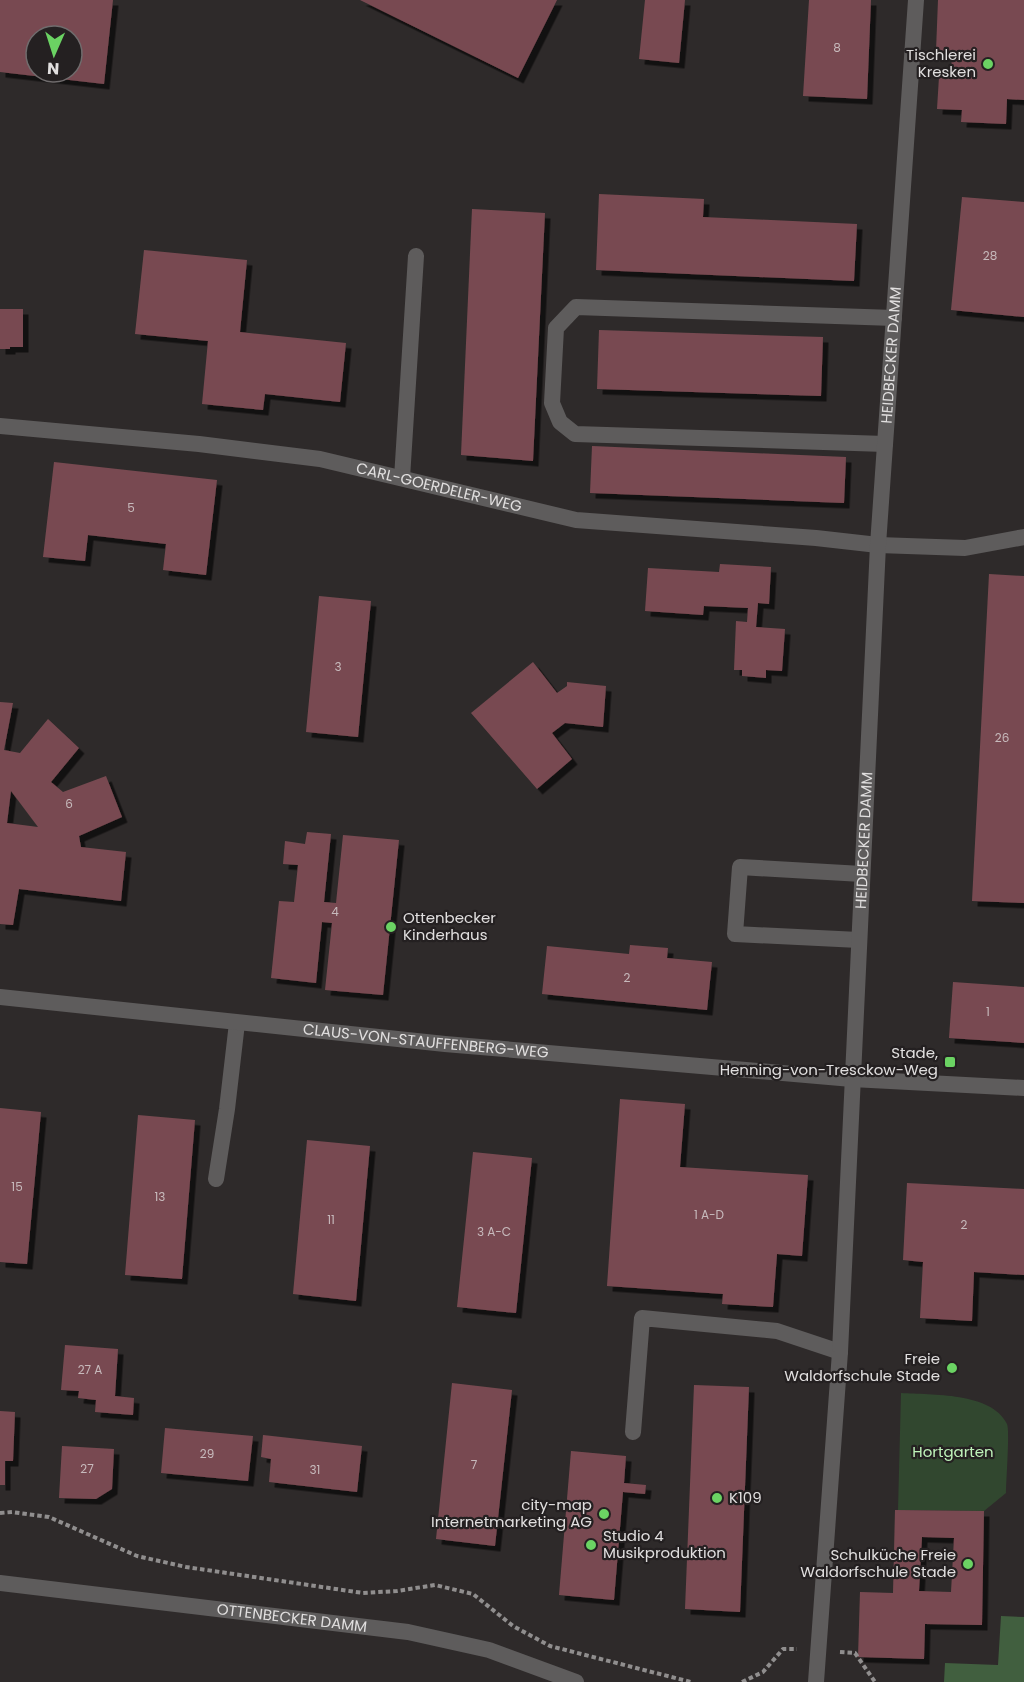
<svg xmlns="http://www.w3.org/2000/svg" width="1024" height="1682" viewBox="0 0 1024 1682" font-family="Poppins,sans-serif">
<style>
.green{fill:#31472f}
.forest{fill:#415f3f}
.building{fill:#784a51;fill-rule:evenodd;filter:url(#shadow)}
.lines{fill:none;stroke-linecap:round;stroke-linejoin:round}
.path{stroke:#908e8e;stroke-width:4;stroke-dasharray:4.5 3;stroke-linecap:butt}
.service{stroke:#5e5c5c;stroke-width:16}
.minor{stroke:#5e5c5c;stroke-width:16}
.poi-dot{fill:#6bd363;stroke:#242021;stroke-width:2}
.labels{text-anchor:middle;stroke-width:4.5;stroke-linejoin:round;paint-order:stroke}
.number-label{font-size:12px;fill:#c7babc}
.poi-label{font-size:15px;fill:#e1dfdf;stroke:#242021;text-anchor:end}
.street-label{font-size:15px;fill:#e1dfdf;stroke:#242021}
.park-label{font-size:15px;fill:#bff3ba;stroke:#242021}
</style>
<defs>
<filter id="shadow"><feDropShadow dx="5.5" dy="5.5" stdDeviation="0" flood-color="#0009"/></filter>
</defs>
<rect width="100%" height="100%" fill="#2e2a2a"/>
<path class="green" d="M901,1393C931,1395 992,1392 1007,1424C1010,1430 1006,1482 1006,1493L984,1511L898,1510Z"/>
<path class="forest" d="M1001,1616L1024,1617V1682H944L945,1663L998,1665Z"/>
<path class="building" d="M0,0H113L104,84L0,72ZM36,36H72V72H36Z
M360,0H557L518,78Z
M645,0H685L679,63L639,59Z
M809,0H871L867,99L803,96Z
M938,0H1024V100L1007,99L1006,124L961,122L962,110L937,109L939,77H951L952,52L936,51Z
M599,194L704,199L703,217L857,224L854,281L596,270Z
M962,197L1024,202V317L951,310Z
M472,209L545,213L533,461L461,455Z
M144,250L247,260L240,332L346,343L340,402L265,394L263,410L202,404L208,341L135,334Z
M0,309H23V347H10V349H0Z
M599,330L823,337L821,396L597,389Z
M592,446L846,457L844,503L590,493Z
M54,462L217,480L206,575L163,570L166,544L88,535L85,561L43,557Z
M720,564L771,567L769,604L758,603L756,627L785,629L782,671L766,670V678L742,676V670H734L736,621L747,622L748,608L704,606L703,615L645,611L648,568L719,572Z
M989,574L1024,576V903L972,901Z
M319,596L371,601L358,737L306,732Z
M533,662L557,693L567,686V682L606,686L603,727L565,723L552,733L572,759L537,789L471,713Z
M0,702L13,703L4,750L20,753L48,719L79,748L51,782L63,792L106,776L122,817L79,836L81,847L126,852L121,901L19,889L13,925L0,924ZM11,791L38,827L7,823Z
M307,832L331,834L324,902L336,903L343,835L399,840L383,995L325,990L332,923L322,922L316,983L271,978L279,901L294,902L298,865L283,864L285,841L305,844Z
M630,945L668,948L667,958L712,962L707,1010L542,994L547,946L629,954Z
M953,982L1024,987V1043L949,1038Z
M620,1099L685,1104L680,1167L808,1175L802,1256L777,1254L773,1307L722,1304L723,1294L607,1286Z
M0,1108L41,1112L27,1264L0,1262Z
M138,1115L195,1120L182,1279L125,1275Z
M307,1140L370,1146L356,1301L293,1294Z
M473,1152L532,1158L516,1313L457,1307Z
M907,1183L1024,1189V1275L974,1272L972,1321L920,1318L923,1262L903,1260Z
M65,1345L118,1349L115,1396L134,1398L133,1415L95,1412L96,1400L78,1398L79,1391L61,1390Z
M452,1383L512,1390L495,1546L436,1539Z
M694,1385L749,1387L740,1612L685,1609Z
M0,1411L15,1412L13,1461H5V1485H0Z
M165,1428L253,1436L248,1481L161,1473Z
M263,1435L362,1446L357,1492L269,1482L271,1459L261,1457Z
M62,1446L114,1449L112,1489L96,1499L59,1498Z
M571,1451L626,1456L624,1483L646,1485L645,1494L623,1492L614,1600L559,1595Z
M895,1510L984,1511L982,1625L925,1624L924,1659L858,1657L860,1592L893,1593ZM922,1537L954,1538L951,1592L919,1591Z"/>
<g class="lines">
<path class="path" d="M0,1513L12,1512L49,1517L137,1556L186,1567L363,1593L397,1591L435,1585L473,1594L513,1626L550,1646L691,1682
M840,1652L855,1653L875,1682
M742,1682L763,1672L783,1649H797"/>
<path class="service" d="M885,444L575,434L560,422L552,403L556,328L576,307L894,318
M402,478L416,256
M859,940L735,934L740,867L862,874
M216,1179L227,1109L237,1023
M633,1432L642,1318L777,1331L840,1352"/>
<g class="minor">
<path id="s1" d="M0,426L199,444L320,459L576,520L816,538L878,545L965,548L1024,537"/>
<path id="s2" d="M0,997L445,1044L852,1079L1024,1088"/>
<path id="s3" d="M0,1583L408,1632L489,1650L576,1682"/>
<path id="s4" d="M816,1682L840,1352L878,545L916,0"/>
</g>
</g>
<g class="poi-dot">
<circle cx="988" cy="64" r="6"/>
<circle cx="391" cy="927" r="6"/>
<rect x="944" y="1056" width="12" height="12" rx="3"/>
<circle cx="952" cy="1368" r="6"/>
<circle cx="717" cy="1498" r="6"/>
<circle cx="604" cy="1514" r="6"/>
<circle cx="591" cy="1545" r="6"/>
<circle cx="968" cy="1564" r="6"/>
</g>
<g class="labels">
<g class="number-label">
<text x="837" y="52">8</text>
<text x="990" y="260">28</text>
<text x="131" y="512">5</text>
<text x="338" y="671">3</text>
<text x="1002" y="742">26</text>
<text x="69" y="808">6</text>
<text x="335" y="916">4</text>
<text x="627" y="982">2</text>
<text x="988" y="1016">1</text>
<text x="17" y="1191">15</text>
<text x="160" y="1201">13</text>
<text x="709" y="1219">1 A-D</text>
<text x="331" y="1224">11</text>
<text x="964" y="1229">2</text>
<text x="494" y="1236">3 A-C</text>
<text x="90" y="1374">27 A</text>
<text x="207" y="1458">29</text>
<text x="474" y="1469">7</text>
<text x="87" y="1473">27</text>
<text x="315" y="1474">31</text>
</g>
<g class="poi-label">
<text x="976" y="60">Tischlerei<tspan x="976" dy="17">Kresken</tspan></text>
<text x="403" y="923" text-anchor="start">Ottenbecker<tspan x="403" dy="17">Kinderhaus</tspan></text>
<text x="938" y="1058">Stade,<tspan x="938" dy="17">Henning-von-Tresckow-Weg</tspan></text>
<text x="940" y="1364">Freie<tspan x="940" dy="17">Waldorfschule Stade</tspan></text>
<text x="729" y="1503" text-anchor="start">K109</text>
<text x="592" y="1510">city-map<tspan x="592" dy="17">Internetmarketing AG</tspan></text>
<text x="603" y="1541" text-anchor="start">Studio 4<tspan x="603" dy="17">Musikproduktion</tspan></text>
<text x="956" y="1560">Schulküche Freie<tspan x="956" dy="17">Waldorfschule Stade</tspan></text>
</g>
<g class="street-label">
<text dy="5" stroke="none"><textPath href="#s4" startOffset="1329">HEIDBECKER DAMM</textPath></text>
<text dy="5" stroke="none"><textPath href="#s1" startOffset="444">CARL-GOERDELER-WEG</textPath></text>
<text dy="5" stroke="none"><textPath href="#s4" startOffset="843">HEIDBECKER DAMM</textPath></text>
<text dy="5" stroke="none"><textPath href="#s2" startOffset="428">CLAUS-VON-STAUFFENBERG-WEG</textPath></text>
<text dy="5" stroke="none"><textPath href="#s3" startOffset="294">OTTENBECKER DAMM</textPath></text>
</g>
<g class="park-label">
<text x="953" y="1457">Hortgarten</text>
</g>
</g>
<g transform="translate(54 54) rotate(183)"><circle r="28" fill="#242021" stroke="#706c6d" stroke-width="1.5"/>
<path d="M0-4.5L10 22L0 15L-10 22Z" fill="#6bd363"/>
<text y="-9" font-size="16" font-weight="bold" text-anchor="middle" fill="#e1dfdf">N</text>
</g>
</svg>
